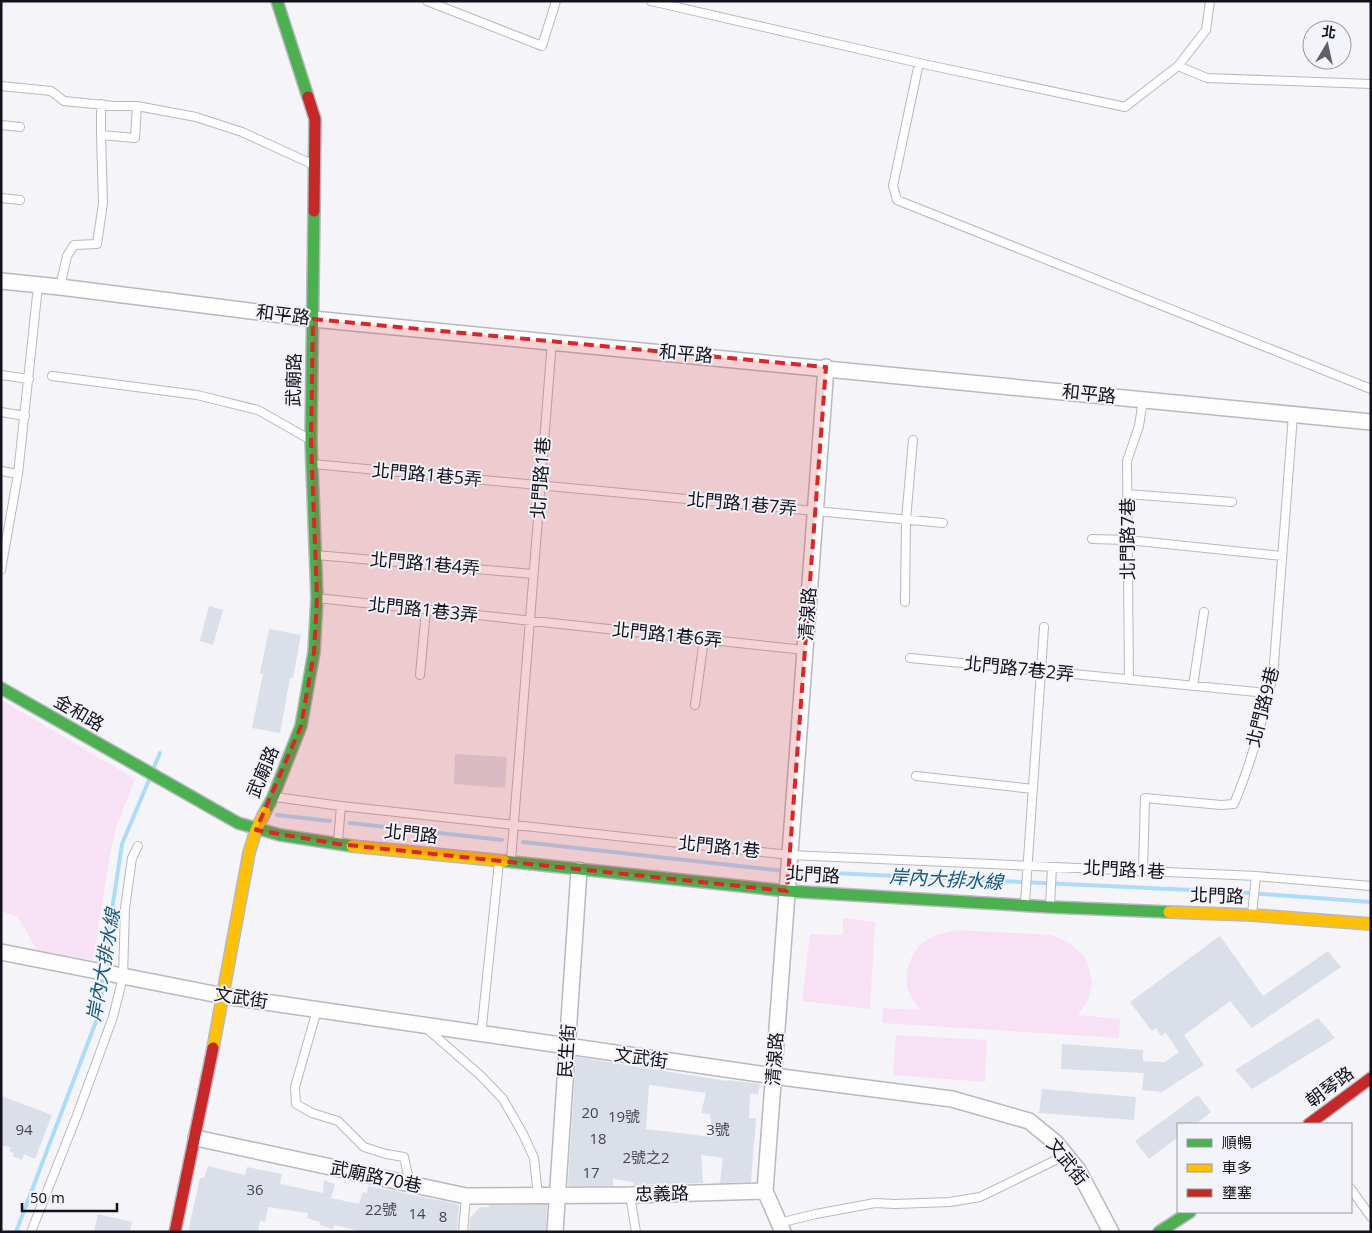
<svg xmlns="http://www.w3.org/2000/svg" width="1372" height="1233" viewBox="0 0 1372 1233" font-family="'Open Sans','Noto Sans TC',sans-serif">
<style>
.green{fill:#f8e1f4}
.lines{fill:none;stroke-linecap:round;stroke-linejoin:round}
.stream{stroke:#addcfb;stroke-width:4}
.building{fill:#dadfea;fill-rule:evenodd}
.lane-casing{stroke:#b8b8c0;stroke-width:10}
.street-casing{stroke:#b8b8c0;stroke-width:18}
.fast-casing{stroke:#b8b8c0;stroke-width:14}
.slow-casing{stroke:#b8b8c0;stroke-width:14}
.jam-casing{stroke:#b8b8c0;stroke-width:14}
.lane{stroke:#fdfdfe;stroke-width:8}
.street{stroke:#fdfdfe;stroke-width:15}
.fast{stroke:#4caf50;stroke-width:11}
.slow{stroke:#ffc107;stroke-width:11}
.jam{stroke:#c62828;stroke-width:11}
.marked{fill:#d62828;fill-opacity:0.2;stroke:#d62828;stroke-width:4;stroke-dasharray:10 6;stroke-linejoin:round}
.labels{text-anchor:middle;stroke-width:4;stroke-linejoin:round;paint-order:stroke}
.number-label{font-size:15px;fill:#444450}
.street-label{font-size:18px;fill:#12111d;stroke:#f3f3fa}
.water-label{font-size:19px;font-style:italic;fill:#17597d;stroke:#f3f3fa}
</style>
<rect width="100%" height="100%" fill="#f4f4f9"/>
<path class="green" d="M1,700L135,779L117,825L111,849L93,960L37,950L18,917L1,911Z
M843,918L875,922L870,1009L802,1001L810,934L843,935Z
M958,930L1051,935L1068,942L1083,955L1089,968L1092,984L1088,1000L1078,1015L1120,1019L1119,1038L882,1023L883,1008L920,1010C916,1004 911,998 908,990C903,973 912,948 928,939C937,934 947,932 958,930Z
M896,1035L987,1040L985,1082L893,1075Z"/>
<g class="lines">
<path class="stream" d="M154,767L160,753
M277,815L330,821
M350,823L502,840
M523,842L784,871
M791,871L1235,892L1371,902
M103,969L122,844L149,780
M16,1232L100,1011L103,976"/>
</g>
<path class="building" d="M209,606L223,610L213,645L200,641Z
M269,629L301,635L293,678H290L280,733L252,728L263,674L260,673Z
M455,754L507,757L505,788L454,784Z
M1220,936L1263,996L1328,951L1341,967L1252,1028L1230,1001L1184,1035L1204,1065L1162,1092L1142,1090L1144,1073L1061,1069L1062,1044L1143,1050V1061L1165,1062L1179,1052L1166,1033L1161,1036L1156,1028L1152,1031L1130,1002Z
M1318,1018L1335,1038L1252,1089L1235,1070Z
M576,1057L727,1081V1080L760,1084L758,1095L750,1093L749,1118H756L751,1182L720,1183L723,1158L701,1155L703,1183L634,1185L633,1182L613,1179V1186H569L568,1184ZM649,1085L706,1093L701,1113L710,1114L713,1137L646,1129Z
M1042,1089L1136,1097L1134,1120L1039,1113Z
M1198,1095L1211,1112L1196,1124H1178V1137L1149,1159L1135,1141Z
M1,1096L52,1115L35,1159L24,1154L22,1160L13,1156L14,1153L9,1151L11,1148L1,1145Z
M208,1166L245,1175L247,1167L282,1174L280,1184L323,1193L324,1180L335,1184L331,1198L359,1204L363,1192L367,1193L368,1186L457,1204L459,1207L457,1232H364L334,1225L333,1229L320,1225V1222L307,1218L308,1213L268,1207L265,1222L260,1221L258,1232H188L200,1178H204Z
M489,1205H547L546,1232H469L470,1218L480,1207H489Z
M98,1214L132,1222L130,1232H94Z"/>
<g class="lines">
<g class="lane-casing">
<path id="lane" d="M427,1L542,46L556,1
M651,1L919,63L1125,107L1178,66L1206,30L1210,1
M919,63L893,186L897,200L1371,389
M1178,66L1207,78L1371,84
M1,86L51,91L64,101L114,106H137L196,117L242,132L312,164
M1,125L20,127
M101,135V104
M1,198L20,200
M60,287L67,256L74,245L97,244L103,203L101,135L135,138L137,106
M1,375L29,379
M52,376L197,395L258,410L309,439
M1,412L25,416
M313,464L943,523
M1,471L18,474
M1127,494L1232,502
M1092,539L1128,540L1282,556
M316,555L533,574
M1,570L18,474L38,286
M317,598L805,650
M905,602L906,520L913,440
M910,658L1267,693
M420,675L426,610
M1129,680L1127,461L1139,426L1143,400
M1193,686L1204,612
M695,705L704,639
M916,776L1033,789
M275,797L341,806L790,855L1256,876L1371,886
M338,841L341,806
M511,860L552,341
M1143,871L1145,798L1221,805L1234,804C1246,775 1256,745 1263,715C1267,702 1269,690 1273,677L1293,415
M1025,903L1044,627
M1050,905L1052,867
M1252,914L1256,876
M317,1010L295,1087L296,1104L312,1113L338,1121L364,1147L386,1154L404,1157L410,1184
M425,1027L481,1076L503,1099L523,1134L534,1158L538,1196
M481,1035L499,862
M1351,1189L1371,1217
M630,1195L636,1232
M779,1223L816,1214L875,1203L895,1204L950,1202L980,1197L1066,1155
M31,1232L76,1118L113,1017L123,977L125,908L132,858L138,846
M463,1232L466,1196"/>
</g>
<g class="street-casing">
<path id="street" d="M1,281L60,287L313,319L1371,422
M1,952L224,996L773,1076L952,1099L1029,1121L1056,1143L1078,1170L1111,1232
M196,1138L466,1196L630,1195L765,1191
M555,1232L579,870
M783,1232L765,1191L826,367"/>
</g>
<g class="fast-casing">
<path id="fast" d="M277,1L308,97
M1,688L238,823L280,835L352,846
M265,812L273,797L301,726L314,652L317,598L311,440L314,211
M504,861L787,891L1050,907L1169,912
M1159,1232L1190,1212"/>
</g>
<g class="slow-casing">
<path id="slow" d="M352,846L504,861
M1169,912L1252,915L1371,924
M213,1048L249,853L256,830L265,812"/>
</g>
<g class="jam-casing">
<path id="jam" d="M308,97L315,119L314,211
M1309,1124L1371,1078
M175,1232L213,1048"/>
</g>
<use href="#lane" class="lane"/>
<use href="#street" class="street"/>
<use href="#fast" class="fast"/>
<use href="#slow" class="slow"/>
<use href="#jam" class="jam"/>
</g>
<path class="marked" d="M313,319L826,367L787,891L338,844L256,830L301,726L314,652L317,598L311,440Z"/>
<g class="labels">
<g class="number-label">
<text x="590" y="1118">20</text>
<text x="624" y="1122">19號</text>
<text x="24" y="1135">94</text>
<text x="718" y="1135">3號</text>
<text x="598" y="1144">18</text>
<text x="646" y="1163">2號之2</text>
<text x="591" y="1178">17</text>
<text x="255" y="1195">36</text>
<text x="381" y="1215">22號</text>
<text x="417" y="1219">14</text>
<text x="443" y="1222">8</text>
</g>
<g class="street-label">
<text transform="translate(283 315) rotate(7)" y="6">和平路</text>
<text transform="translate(686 354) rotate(5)" y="6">和平路</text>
<text transform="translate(294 380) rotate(-89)" y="6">武廟路</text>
<text transform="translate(1089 394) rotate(6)" y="6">和平路</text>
<text transform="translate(427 475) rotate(5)" y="6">北門路1巷5弄</text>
<text transform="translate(541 478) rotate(-86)" y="6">北門路1巷</text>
<text transform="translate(742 504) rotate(5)" y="6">北門路1巷7弄</text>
<text transform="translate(1128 539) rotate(-90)" y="6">北門路7巷</text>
<text transform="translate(425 564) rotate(5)" y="6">北門路1巷4弄</text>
<text transform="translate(423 610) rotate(6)" y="6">北門路1巷3弄</text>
<text transform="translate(808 614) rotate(-86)" y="6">清湶路</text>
<text transform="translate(667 635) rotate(6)" y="6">北門路1巷6弄</text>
<text transform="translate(1019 669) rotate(6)" y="6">北門路7巷2弄</text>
<text transform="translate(1263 707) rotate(-76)" y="6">北門路9巷</text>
<text transform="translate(79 713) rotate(30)" y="6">金和路</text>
<text transform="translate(263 772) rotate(-67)" y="6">武廟路</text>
<text transform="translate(411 834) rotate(6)" y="6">北門路</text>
<text transform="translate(719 847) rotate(6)" y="6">北門路1巷</text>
<text transform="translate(1124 870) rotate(3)" y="6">北門路1巷</text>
<text transform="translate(813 875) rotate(4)" y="6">北門路</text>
<text transform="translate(1217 896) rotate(2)" y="6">北門路</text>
<text transform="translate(241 998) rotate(9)" y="6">文武街</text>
<text transform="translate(567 1051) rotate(-86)" y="6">民生街</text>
<text transform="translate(641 1058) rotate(8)" y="6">文武街</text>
<text transform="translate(775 1059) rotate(-86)" y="6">清湶路</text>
<text transform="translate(1330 1087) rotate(-37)" y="6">朝琴路</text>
<text transform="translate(1067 1162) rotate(52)" y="6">文武街</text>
<text transform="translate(376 1177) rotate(12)" y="6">武廟路70巷</text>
<text transform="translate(662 1194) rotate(-1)" y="6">忠義路</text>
</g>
<g class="water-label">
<text transform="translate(946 879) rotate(3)" y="7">岸內大排水線</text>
<text transform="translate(103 965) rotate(-80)" y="7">岸內大排水線</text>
</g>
</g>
<rect width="1372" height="1233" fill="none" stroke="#12111d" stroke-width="5"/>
<rect x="1177" y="1123" width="175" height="90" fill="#f3f3fa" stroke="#9999a2"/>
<rect x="1187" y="1139" width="25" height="8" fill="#4caf50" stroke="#9999a2"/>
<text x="1222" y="1148" font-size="15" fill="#12111d">順暢</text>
<rect x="1187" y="1164" width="25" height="8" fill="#ffc107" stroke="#9999a2"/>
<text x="1222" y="1173" font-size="15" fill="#12111d">車多</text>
<rect x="1187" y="1189" width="25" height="8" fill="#c62828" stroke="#9999a2"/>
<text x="1222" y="1198" font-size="15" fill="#12111d">壅塞</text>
<g transform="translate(1327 45) rotate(9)"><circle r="24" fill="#f3f3fa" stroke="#9999a2"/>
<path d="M0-4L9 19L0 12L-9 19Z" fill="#61606a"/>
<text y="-8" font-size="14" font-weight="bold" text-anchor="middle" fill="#12111d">北</text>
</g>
<path d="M22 1203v8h95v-8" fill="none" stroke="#12111d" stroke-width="2.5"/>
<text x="30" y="1203" font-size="15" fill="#12111d" stroke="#f3f3fa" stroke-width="4" paint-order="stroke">50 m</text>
</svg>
